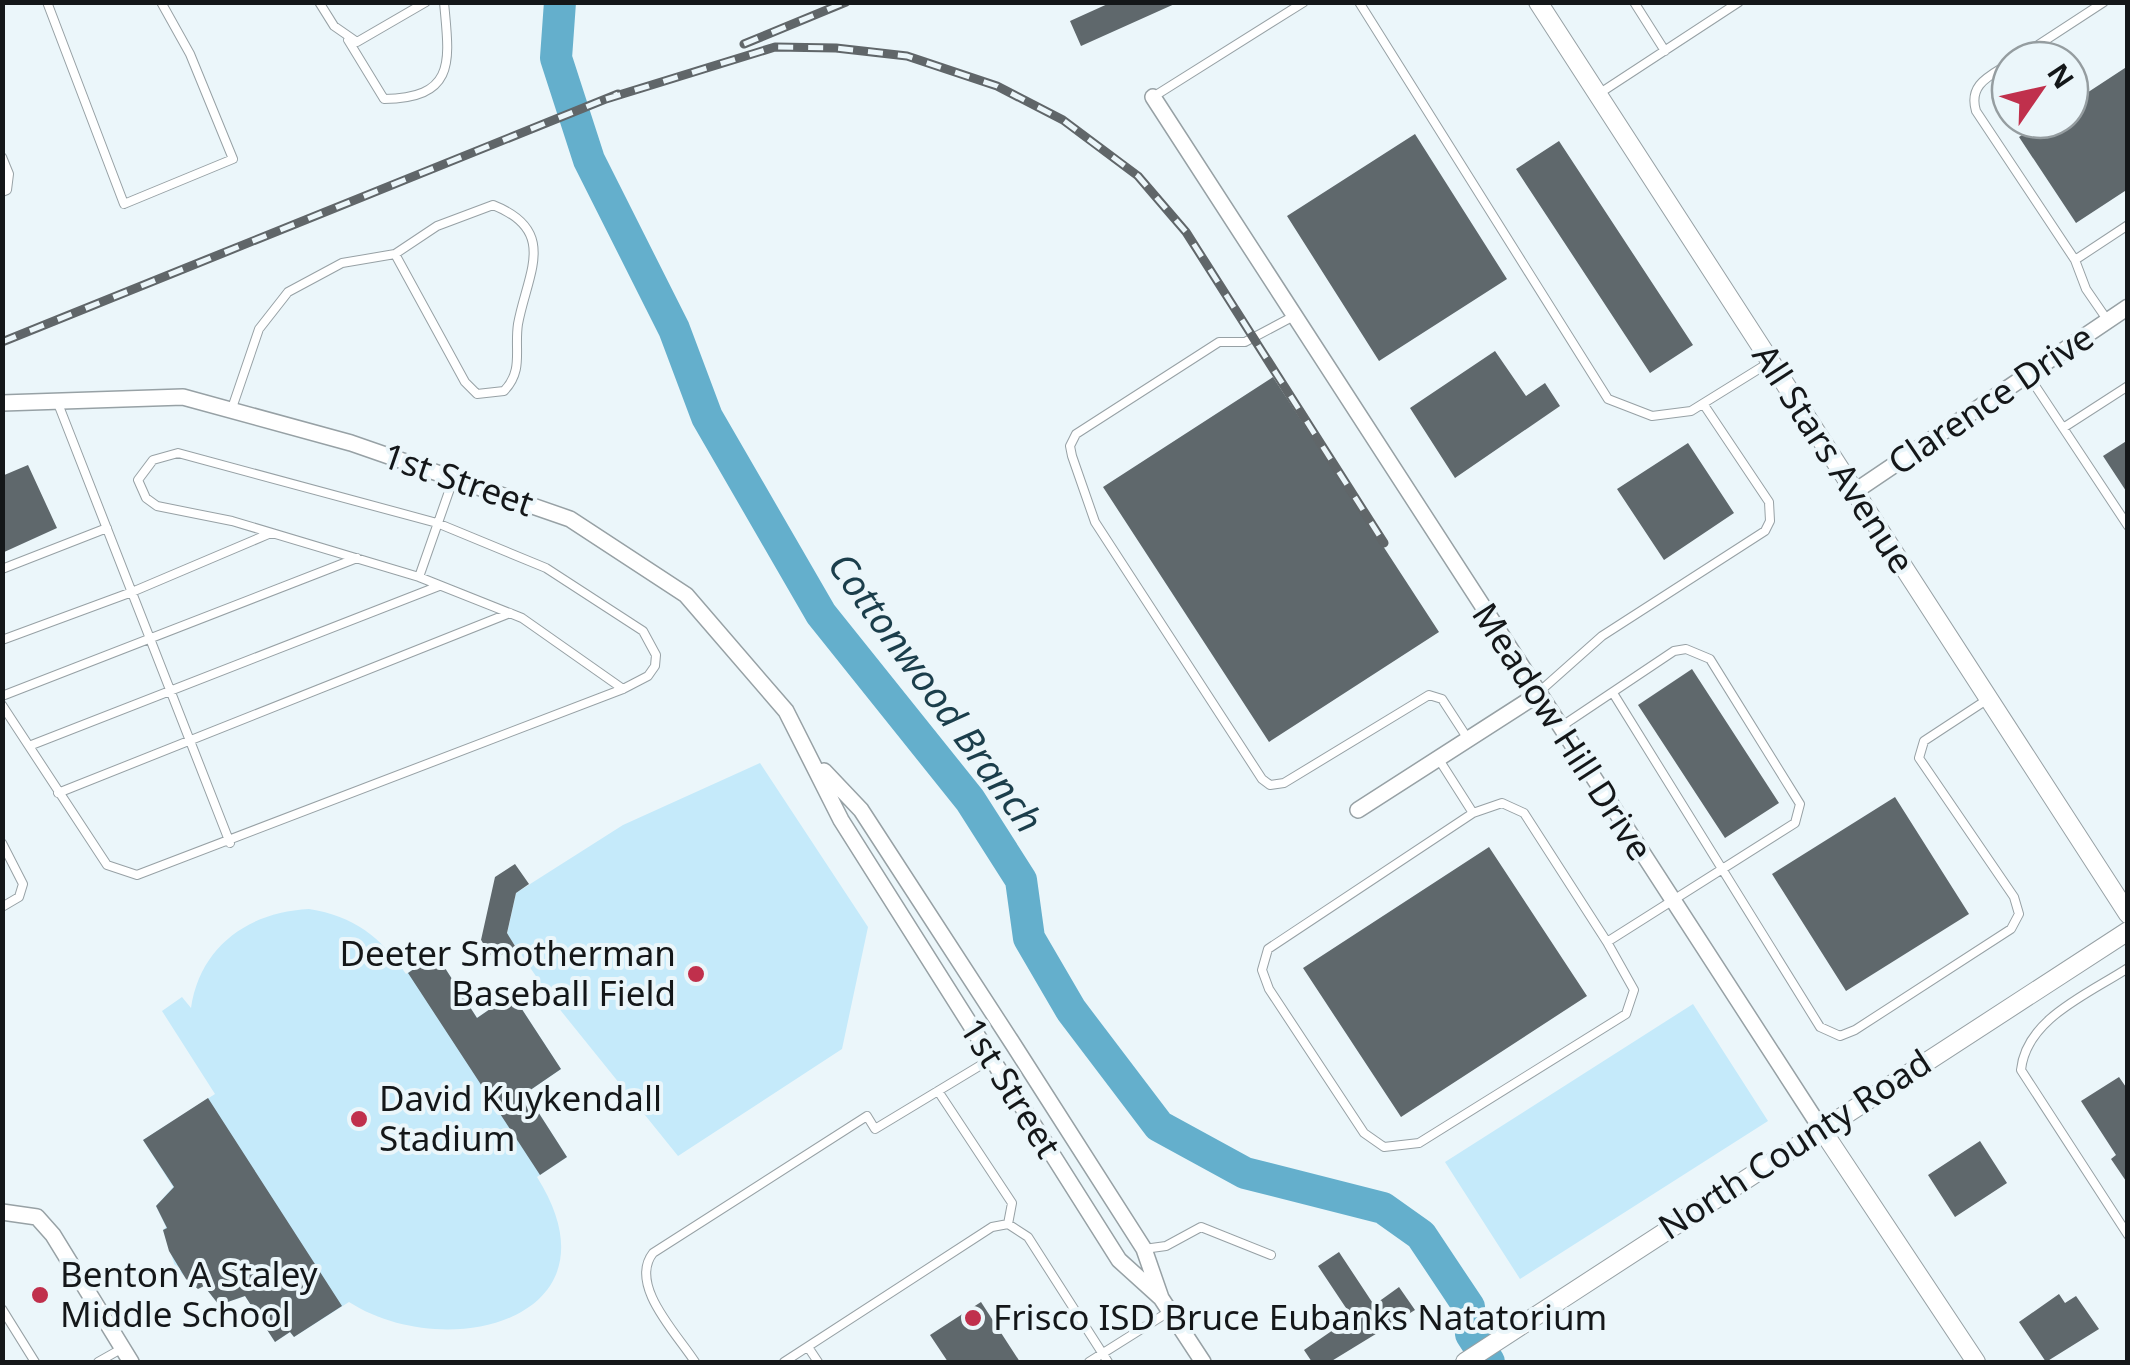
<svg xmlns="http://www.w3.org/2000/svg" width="2130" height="1365" viewBox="0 0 2130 1365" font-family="'Noto Sans',sans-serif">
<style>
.green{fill:#c5eafa}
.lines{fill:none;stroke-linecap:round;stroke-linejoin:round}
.river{stroke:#64afcc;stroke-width:32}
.building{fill:#5f686c}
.service-casing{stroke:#97a1a5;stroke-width:10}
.minor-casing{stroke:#97a1a5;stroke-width:18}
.tertiary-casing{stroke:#97a1a5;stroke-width:20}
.service{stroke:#fff;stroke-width:8}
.minor{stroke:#fff;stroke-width:15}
.tertiary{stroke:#fff;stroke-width:18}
.rail-casing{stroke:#606669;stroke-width:9}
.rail{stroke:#ebf6fa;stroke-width:5;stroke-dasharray:15;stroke-linecap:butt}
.poi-dot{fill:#c0304c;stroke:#ebf6fa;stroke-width:4}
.labels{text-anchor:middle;stroke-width:8;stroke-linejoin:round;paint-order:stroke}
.street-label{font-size:35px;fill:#141719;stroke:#ebf6fa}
.poi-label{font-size:35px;fill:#141719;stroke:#ebf6fa;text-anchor:start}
.water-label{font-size:38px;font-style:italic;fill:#1b3e4b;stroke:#ebf6fa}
</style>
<rect width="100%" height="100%" fill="#ebf6fa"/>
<path class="green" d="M760,763L868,927L842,1049L678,1156L553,1001L507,934L516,893L623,825Z
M309,909C354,916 381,937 406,974L436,954L477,1018L512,994L561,1069L526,1093L567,1157L537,1177C626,1318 448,1365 349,1302L294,1337L290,1332L275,1342L245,1296L219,1305L204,1286H193L175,1266L163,1230L166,1227L156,1206L173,1187L143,1140L215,1094L162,1011L182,997L191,1008C200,946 249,912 309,909Z
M1693,1004L1768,1121L1520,1279L1445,1162Z"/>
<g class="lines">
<path class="river" d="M560,2L556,58L589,160L674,329L707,417L821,614L970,800L1021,880L1029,938L1071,1010L1159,1126L1245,1173L1383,1208L1421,1235L1469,1307L1471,1334L1489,1362"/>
</g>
<path class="building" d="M1112,2H1179L1081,46L1070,21Z
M2128,66V189L2076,223L2019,137L2045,120H2070V104Z
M1415,134L1507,279L1379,361L1287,216Z
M1559,141L1693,345L1650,373L1516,169Z
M1495,351L1526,396L1545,383L1560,406L1455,478L1410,408Z
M1273,377L1439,632L1269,742L1103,487Z
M2128,440V494L2103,456Z
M1688,443L1734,513L1664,560L1617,489Z
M28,465L57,528L2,553V476Z
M1692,669L1779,803L1725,838L1638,705Z
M1895,797L1969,914L1846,991L1772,874Z
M1489,847L1587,996L1401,1117L1303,968Z
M515,864L529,884L516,893L507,933L515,946L494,960L481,940L495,877Z
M436,954L477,1018L512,994L561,1069L526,1093L567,1157L540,1175L408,973Z
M2119,1077L2128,1090V1184L2111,1159L2116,1155L2081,1101Z
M208,1098L342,1306L294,1337L290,1332L275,1342L245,1296L219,1305L204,1286L198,1289L186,1279L169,1251L163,1230L167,1228L156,1206L174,1187L143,1140Z
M1980,1141L2007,1183L1955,1217L1928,1175Z
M1339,1252L1374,1305L1399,1287L1415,1310L1330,1362H1312L1304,1350L1352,1317L1318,1266Z
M2059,1294L2065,1303L2076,1296L2099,1329L2046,1362L2019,1322Z
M981,1302L1020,1362H948L930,1335Z"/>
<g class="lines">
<g class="service-casing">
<path id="service" d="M47,2L124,204L233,159L190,54L161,2
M319,2L334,26L357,42L426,2
M1359,2L1608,399L1652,416L1691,411L1770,362
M1634,2L1665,51
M348,40L384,99C458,98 449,59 444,2
M2015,60L2104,2
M2010,63C1990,76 1968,84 1976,111L2075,260L2086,289L2108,321
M1600,93L1739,2
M1153,97L1304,2
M2,157L9,174L7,190L2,192
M2075,260L2128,225
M1294,316L1245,342H1219L1076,434L1070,446L1072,456L1095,522L1262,779L1270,785L1284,783L1429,695L1442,699L1468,739
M2028,375L2128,526
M57,401L230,843
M231,411L259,329L288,292L342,263L395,254L437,226L493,205C559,231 527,274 518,324C514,350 524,370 504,391L477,394L465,382L395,254
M2063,428L2128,386
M2,569L107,528
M419,577L453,480
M2,640L132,592L271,533
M1539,692L1602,636L1765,531L1770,521L1769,502L1704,405
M1613,693L1820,1027L1840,1036L1855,1030L2011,929L2019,914L2014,897L1919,758L1924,741L1988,699
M2,696L357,558
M2,705L107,865L137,875L623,689L648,676L655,666L656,655L643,631L546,568L437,523L178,453L153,460L138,480L146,498L157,506L232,521L419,577L522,618L623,689
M1559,728L1674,651L1686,649L1710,659L1800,804L1795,823L1607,942L1634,990L1626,1014L1419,1143L1384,1147L1364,1133L1269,989L1262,970L1268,949L1473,813L1502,803L1524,813L1607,942
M29,746L439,586
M1438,758L1473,813
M58,793L510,613
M2,843L23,884L19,897L2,907
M2128,968C2088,994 2026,1019 2021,1070L2128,1235
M938,1091L1012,1203L1008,1224
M1144,1249L1166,1246L1201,1227L1271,1255
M2,1309L35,1362
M808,1347L818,1362
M98,1362L121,1349
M695,1362C678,1335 628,1285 653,1253L867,1116L875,1129L991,1059
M784,1362L992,1227L1008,1224L1028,1237L1108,1362
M1089,1362L1170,1311"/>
</g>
<g class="minor-casing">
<path id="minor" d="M1153,97L1820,1127
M2,403L183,397L351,443L570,519L686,595L786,711L841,820L1119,1260L1161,1298
M1854,492L2128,307
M824,771L861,810L1013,1044L1144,1249L1161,1298L1203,1362
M1358,810L1537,695
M2,1212L37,1217L53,1235L131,1362"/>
</g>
<g class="tertiary-casing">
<path id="tertiary" d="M1538,2L2128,914
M1820,1127L1976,1362
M1465,1362L2128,931"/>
</g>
<use href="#service" class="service"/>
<use href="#minor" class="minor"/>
<use href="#tertiary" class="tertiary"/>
<g class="rail-casing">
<path id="rail" d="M744,44L846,2
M606,99L775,47L836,48L907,56L997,86L1063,120L1138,176L1186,232L1384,543
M2,342L618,94"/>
</g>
<use href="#rail" class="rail"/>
</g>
<g class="poi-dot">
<circle cx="696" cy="974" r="10"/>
<circle cx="359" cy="1119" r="10"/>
<circle cx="40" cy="1295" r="10"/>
<circle cx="973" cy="1318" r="10"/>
</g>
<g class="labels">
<g class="street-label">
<text transform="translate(1991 400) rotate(-34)" y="12">Clarence Drive</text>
<text transform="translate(1833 459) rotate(57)" y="12">All Stars Avenue</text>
<text transform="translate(458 480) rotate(19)" y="12">1st Street</text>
<text transform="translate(1562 732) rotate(57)" y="12">Meadow Hill Drive</text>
<text transform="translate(1010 1088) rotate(58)" y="12">1st Street</text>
<text transform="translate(1795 1145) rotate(-33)" y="12">North County Road</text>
</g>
<g class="poi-label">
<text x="676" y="966" text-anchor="end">Deeter Smotherman<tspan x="676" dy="40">Baseball Field</tspan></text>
<text x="379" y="1111">David Kuykendall<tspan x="379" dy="40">Stadium</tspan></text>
<text x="60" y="1287">Benton A Staley<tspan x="60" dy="40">Middle School</tspan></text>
<text x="993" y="1330">Frisco ISD Bruce Eubanks Natatorium</text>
</g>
<g class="water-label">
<text transform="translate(935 693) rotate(54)" y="13">Cottonwood Branch</text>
</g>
</g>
<rect width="2130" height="1365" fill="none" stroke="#141719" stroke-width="10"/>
<g transform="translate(2040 90) rotate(56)"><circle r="48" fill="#ebf6fa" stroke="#959da0" stroke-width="2.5"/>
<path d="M0-8L18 38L0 25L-18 38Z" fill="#c0304c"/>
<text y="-15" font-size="28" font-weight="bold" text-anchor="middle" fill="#141719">N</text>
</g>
</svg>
